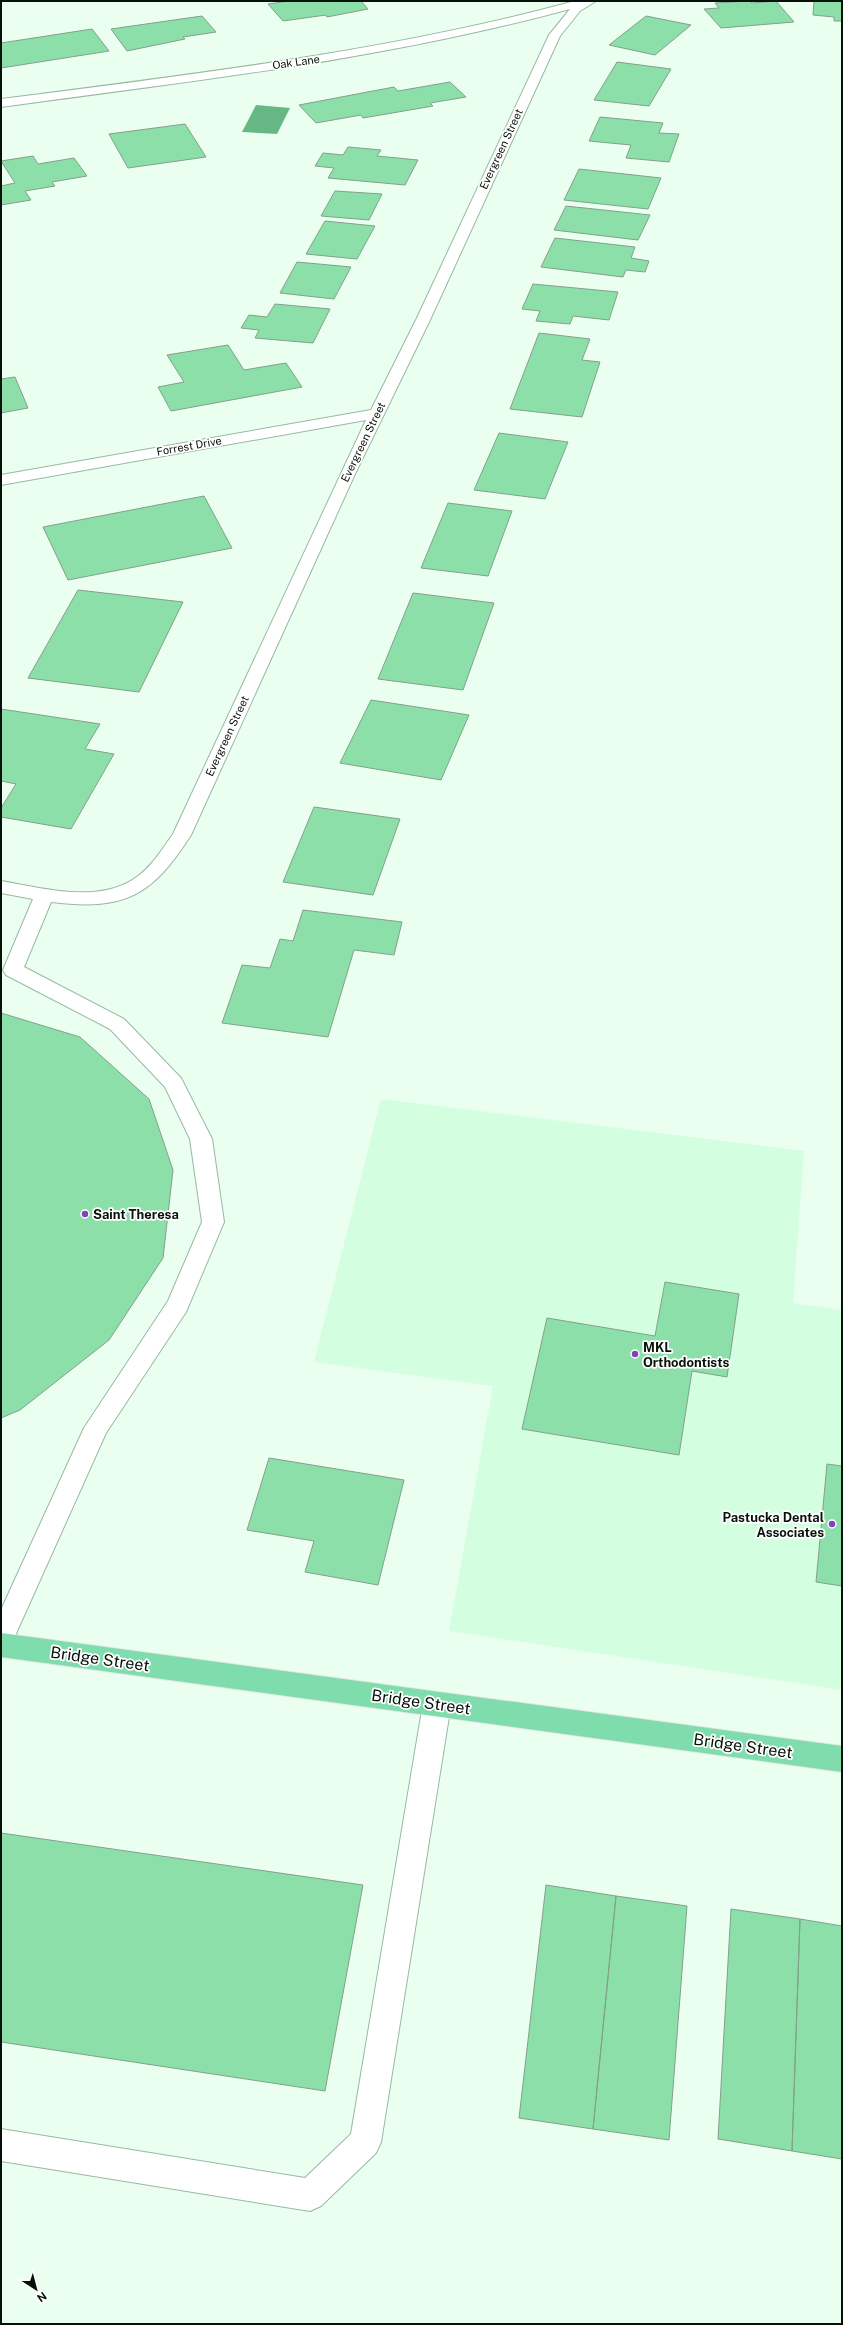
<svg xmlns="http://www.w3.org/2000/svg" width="843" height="2325" viewBox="0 0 843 2325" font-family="'Public Sans',sans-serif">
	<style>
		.built { fill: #d4fee0 }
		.water { fill: #66b783 }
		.building { fill: #8ddfa9; stroke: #81a18a }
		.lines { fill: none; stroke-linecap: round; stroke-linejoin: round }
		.minor-casing { stroke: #98b9a2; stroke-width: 2 }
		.major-casing { stroke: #e6e7e6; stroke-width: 2 }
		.minor { fill: #fff; fill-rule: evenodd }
		.major { fill: #7fdcac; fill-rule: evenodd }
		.poi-dot { fill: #8044ba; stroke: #fff; stroke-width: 1.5 }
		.labels { text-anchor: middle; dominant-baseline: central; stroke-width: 3.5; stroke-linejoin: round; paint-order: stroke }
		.far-street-label { font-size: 11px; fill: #061109; stroke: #fff }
		.poi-label { font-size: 13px; font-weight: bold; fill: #061109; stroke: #fff; text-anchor: start }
		.near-street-label { font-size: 16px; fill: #061109; stroke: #fff }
	</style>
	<rect width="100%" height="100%" fill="#eafff0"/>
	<path class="built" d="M 381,1099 L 804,1151 L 793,1303 L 842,1310 L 842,1690 L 449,1631 L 493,1386 L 314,1362 Z"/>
	<path class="water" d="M 256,105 L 290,108 L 277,134 L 242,132 Z"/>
	<path class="building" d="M 289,1 L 361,1 L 368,9 L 327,17 L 326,15 L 283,21 L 268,4 Z
		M 750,1 L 752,3 L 776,1 L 794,22 L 721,28 L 704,9 L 719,8 L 715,3 Z
		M 814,1 L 842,1 L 842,21 L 834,21 L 834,17 L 813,15 Z
		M 202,16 L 216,32 L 183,37 L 185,39 L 127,51 L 111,29 Z
		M 646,16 L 691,25 L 655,55 L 609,45 Z
		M 92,29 L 109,51 L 1,68 L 1,43 Z
		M 617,62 L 671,69 L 649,106 L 594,100 Z
		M 450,82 L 466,97 L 430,103 L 433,106 L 363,118 L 361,115 L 316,123 L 299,105 L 394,87 L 398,91 Z
		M 600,117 L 663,123 L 659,133 L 679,134 L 669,162 L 626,158 L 631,145 L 589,141 Z
		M 185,124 L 206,157 L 128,168 L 109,134 Z
		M 348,147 L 381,150 L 377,156 L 418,160 L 405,185 L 328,178 L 334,168 L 315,166 L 323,153 L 343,155 Z
		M 33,156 L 38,164 L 74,158 L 87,176 L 52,182 L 55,186 L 25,191 L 31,200 L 1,205 L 1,186 L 15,183 L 1,161 Z
		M 579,169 L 661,178 L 648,209 L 564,200 Z
		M 335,191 L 382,194 L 369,220 L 321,216 Z
		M 566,206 L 650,215 L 638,240 L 554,230 Z
		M 325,221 L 375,226 L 357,259 L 306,254 Z
		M 555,238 L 635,247 L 631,258 L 649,261 L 645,272 L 626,270 L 623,277 L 541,267 Z
		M 297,262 L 351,267 L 334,299 L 280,293 Z
		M 533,284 L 618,292 L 609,320 L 573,316 L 570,324 L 536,321 L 540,311 L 522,309 Z
		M 275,304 L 330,309 L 313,343 L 255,338 L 259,330 L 241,328 L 249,315 L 267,317 Z
		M 539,333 L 590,339 L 582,360 L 600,362 L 582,417 L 510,409 Z
		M 228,345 L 244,370 L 286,363 L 302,387 L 171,411 L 158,387 L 184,382 L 167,355 Z
		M 15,377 L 28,408 L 1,413 L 1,379 Z
		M 499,433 L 568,442 L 545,499 L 474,490 Z
		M 204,496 L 232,548 L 68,580 L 43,527 Z
		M 448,503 L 512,511 L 488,576 L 421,568 Z
		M 78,590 L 183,602 L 139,692 L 28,678 Z
		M 413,593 L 494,603 L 463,690 L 378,679 Z
		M 371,700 L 469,715 L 441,780 L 340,763 Z
		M 1,709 L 100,724 L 85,749 L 114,754 L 71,829 L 1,817 L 1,808 L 16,784 L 1,781 Z
		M 314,807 L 400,819 L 373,895 L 283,882 Z
		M 303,910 L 402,922 L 394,955 L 354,950 L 328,1037 L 222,1023 L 242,965 L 270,968 L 280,939 L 293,941 Z
		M 1,1013 L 80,1037 L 149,1099 L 173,1170 L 163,1258 L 109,1340 L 20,1410 L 1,1418 Z
		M 665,1282 L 739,1294 L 727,1377 L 692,1371 L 679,1455 L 522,1429 L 547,1318 L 655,1336 Z
		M 269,1458 L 404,1480 L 378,1585 L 305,1572 L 314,1541 L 247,1530 Z
		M 827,1464 L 842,1466 L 842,1586 L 816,1582 Z
		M 1,1833 L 363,1885 L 325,2091 L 1,2042 Z
		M 546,1885 L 616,1896 L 593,2129 L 519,2118 Z
		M 616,1896 L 687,1906 L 669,2140 L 593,2129 Z
		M 731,1909 L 800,1919 L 792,2151 L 718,2139 Z
		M 800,1919 L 842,1926 L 842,2159 L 792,2151 Z"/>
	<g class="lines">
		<g class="minor-casing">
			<path id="minor" d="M 575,1 L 596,1 L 580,11 L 560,36 L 430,320 L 355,474 L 191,835 C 152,896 125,911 51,902 L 24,967 L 124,1019 L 181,1078 L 212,1139 L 224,1222 L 186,1312 L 106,1433 L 10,1647 L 1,1651 L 1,1610 L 84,1428 L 168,1301 L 202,1222 L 190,1139 L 165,1087 L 110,1029 L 6,975 L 3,970 L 33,899 L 1,893 L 1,881 C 43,888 101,905 138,876 C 153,865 162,849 173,834 L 366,420 L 1,485 L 1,475 L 371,410 L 416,320 L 549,35 L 570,9 C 383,60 192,81 1,107 L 1,99 C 194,74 387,52 575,1 Z
				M 437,1692 L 447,1695 L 451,1704 L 381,2142 L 376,2153 L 321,2206 L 310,2211 L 1,2161 L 1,2129 L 305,2178 L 351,2134 L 423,1704 L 427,1695 Z"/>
		</g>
		<g class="major-casing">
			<path id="major" d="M 1,1633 L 842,1746 L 842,1772 L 1,1657 Z"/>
		</g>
		<use href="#minor" class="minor"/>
		<use href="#major" class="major"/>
	</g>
	<g class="poi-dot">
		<circle cx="85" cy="1214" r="4"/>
		<circle cx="635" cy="1354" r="4"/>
		<circle cx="832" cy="1524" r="4"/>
	</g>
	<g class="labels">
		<g class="far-street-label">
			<text transform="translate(296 62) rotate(-8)">Oak Lane</text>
			<text transform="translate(501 149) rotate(-65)">Evergreen Street</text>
			<text transform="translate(363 442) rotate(-64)">Evergreen Street</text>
			<text transform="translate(189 446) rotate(-10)">Forrest Drive</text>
			<text transform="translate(227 736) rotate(-65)">Evergreen Street</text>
		</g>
		<g class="poi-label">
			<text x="93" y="1214">Saint Theresa</text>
			<text x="643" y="1347">MKL<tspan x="643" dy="15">Orthodontists</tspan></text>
			<text x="824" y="1517" text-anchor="end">Pastucka Dental<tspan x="824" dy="15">Associates</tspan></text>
		</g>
		<g class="near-street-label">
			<text transform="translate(100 1659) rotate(8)">Bridge Street</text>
			<text transform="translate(421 1702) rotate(8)">Bridge Street</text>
			<text transform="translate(743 1746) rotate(8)">Bridge Street</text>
		</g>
	</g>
	<rect width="843" height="2325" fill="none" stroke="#061109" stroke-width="4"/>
	<g transform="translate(36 2289) rotate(144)" stroke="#ffffff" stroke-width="3" paint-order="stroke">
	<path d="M0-3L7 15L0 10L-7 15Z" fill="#061109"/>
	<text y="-6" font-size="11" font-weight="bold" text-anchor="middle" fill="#061109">N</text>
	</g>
</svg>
